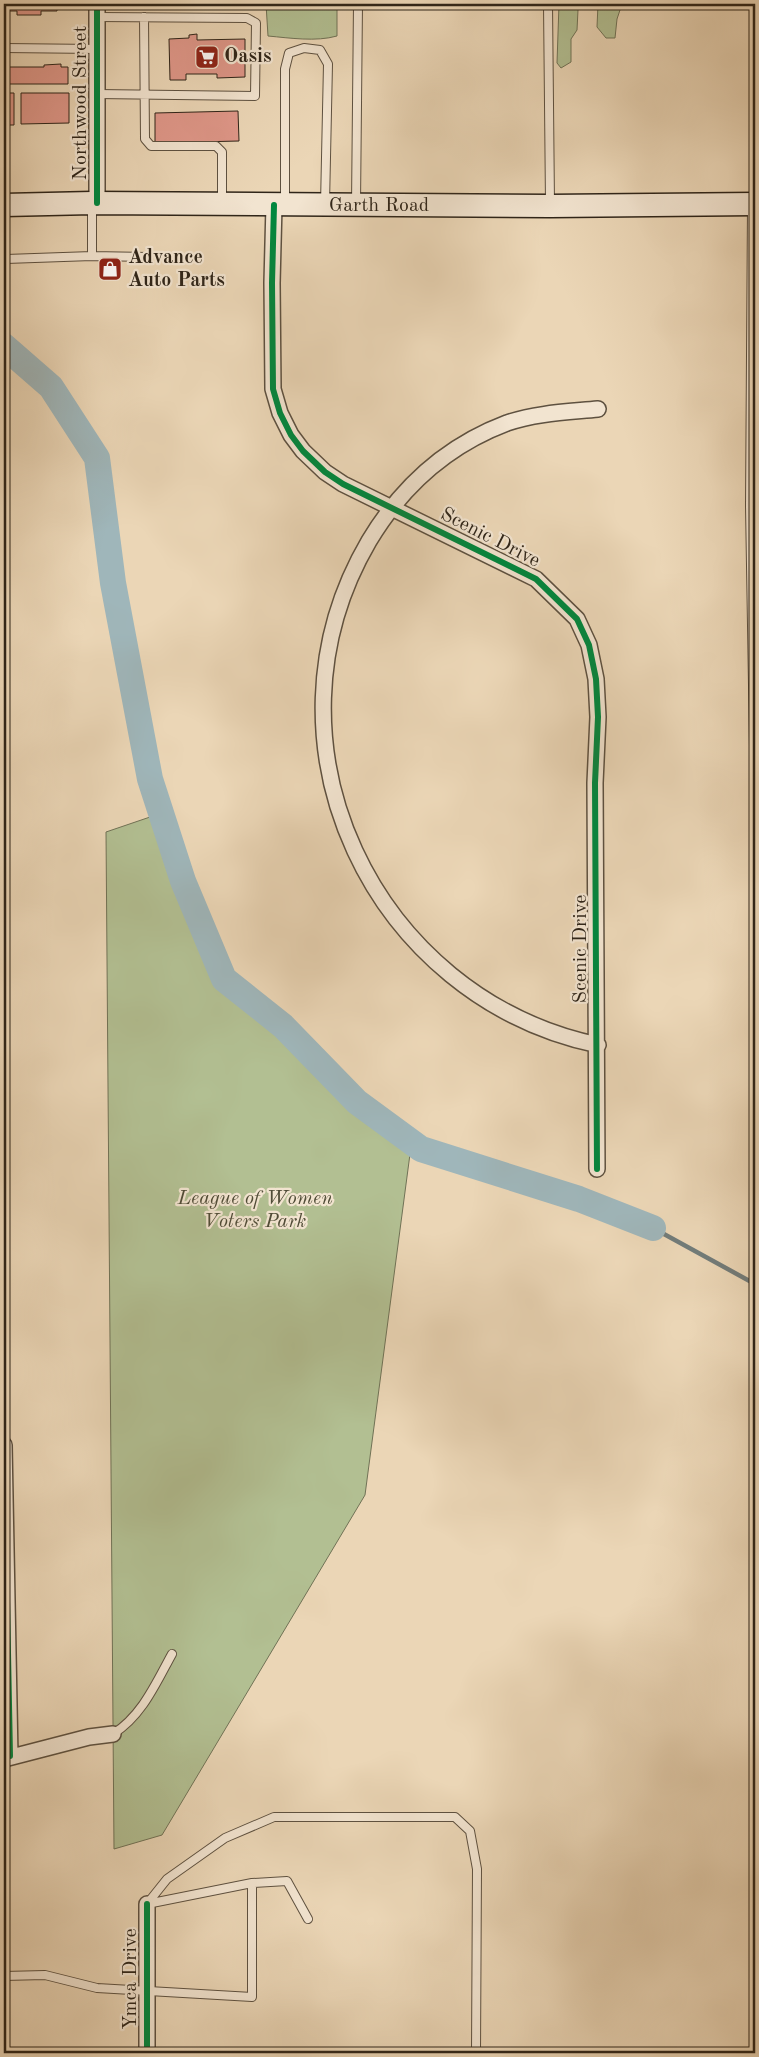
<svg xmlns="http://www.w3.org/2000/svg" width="759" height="2057" viewBox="0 0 759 2057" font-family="'Old Standard TT',serif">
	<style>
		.green { fill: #b2bf92; stroke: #707256 }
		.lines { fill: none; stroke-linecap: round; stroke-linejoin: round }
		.stream { stroke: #727c7a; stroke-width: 4.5 }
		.river { stroke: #9fb6ba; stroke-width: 26 }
		.building { fill: #df9789; stroke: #2f2519 }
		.service-casing { stroke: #5e5140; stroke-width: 10 }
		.minor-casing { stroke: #5e5140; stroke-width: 18 }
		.secondary-casing { stroke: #2f2519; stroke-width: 25 }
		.service { stroke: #f2e4d0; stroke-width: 8 }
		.minor { stroke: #f2e4d0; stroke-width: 15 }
		.secondary { stroke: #f2e4d0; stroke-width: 22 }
		.cycleway-casing { stroke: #f2e4d0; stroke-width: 9 }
		.cycleway { stroke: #00873e; stroke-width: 6 }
		.labels { text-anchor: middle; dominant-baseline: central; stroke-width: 4.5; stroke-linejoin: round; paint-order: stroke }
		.poi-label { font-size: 20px; font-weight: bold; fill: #2f2519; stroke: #f2e4d0; text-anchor: start }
		.street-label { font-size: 20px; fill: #2f2519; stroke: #f2e4d0 }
		.park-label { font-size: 20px; font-style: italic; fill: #504c37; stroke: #f2e4d0 }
	</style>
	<rect width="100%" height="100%" fill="#ebd6b6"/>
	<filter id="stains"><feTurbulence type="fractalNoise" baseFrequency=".004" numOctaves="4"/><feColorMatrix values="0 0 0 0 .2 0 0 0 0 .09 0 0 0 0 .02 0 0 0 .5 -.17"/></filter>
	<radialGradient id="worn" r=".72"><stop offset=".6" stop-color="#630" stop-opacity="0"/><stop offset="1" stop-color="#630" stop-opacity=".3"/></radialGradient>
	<path class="green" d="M 266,4 L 337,4 L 337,36 C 316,42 290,38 268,36 Z
		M 559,4 L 574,4 L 578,10 L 577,30 L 571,39 L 571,62 L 561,68 L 557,63 Z
		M 598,4 L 622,4 L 617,19 L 615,38 L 606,38 L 597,27 Z
		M 153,816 L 210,970 L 410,1154 L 365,1495 L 162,1835 L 114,1849 L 106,832 Z"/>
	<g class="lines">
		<path class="stream" d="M 653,1228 L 755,1284"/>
		<path class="river" d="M 4,346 L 51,387 L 97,458 L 113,583 L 150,779 L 183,881 L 224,979 L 283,1026 L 357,1102 L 421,1149 L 579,1199 L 653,1228"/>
	</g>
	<path class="building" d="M 4,4 L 57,4 L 57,11 L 41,11 L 41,15 L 17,15 L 17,11 L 4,11 Z
		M 197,34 L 197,40 L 245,39 L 245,77 L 217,78 L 217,74 L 186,74 L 186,80 L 170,80 L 169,39 L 189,38 L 189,35 Z
		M 61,64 L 61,67 L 68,67 L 68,84 L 4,84 L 4,67 L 44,67 L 44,65 Z
		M 4,93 L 14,93 L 14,125 L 4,125 Z
		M 21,93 L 69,93 L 69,123 L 21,124 Z
		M 238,111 L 239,141 L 155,143 L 155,113 Z"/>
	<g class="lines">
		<g class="service-casing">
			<path id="service" d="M 548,4 L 550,204
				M 144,17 L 145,139 L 151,146 L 216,146 L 222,152 L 222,203
				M 4,48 L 97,49
				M 97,94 L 255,96 L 256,23 L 247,18 L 97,17
				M 285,203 L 285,69 L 289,53 L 304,48 L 320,50 L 328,64 L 325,204
				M 356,204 L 358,4
				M 92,256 L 148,257
				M 6,259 L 92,256 L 92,205
				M 750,506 L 752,206
				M 753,506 L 750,506 L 754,745 L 755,745
				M 113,1734 C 142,1716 156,1683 172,1654
				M 147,1904 L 167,1879 L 225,1838 L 274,1817 L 455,1817 L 470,1831 L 477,1869 L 476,2053
				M 147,1904 L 252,1883 L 287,1881 L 308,1919
				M 4,1976 L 45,1975 L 97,1988 L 252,1997 L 252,1883"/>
		</g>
		<g class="minor-casing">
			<path id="minor" d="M 97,4 L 97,203
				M 274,205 L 272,283 L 273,389 L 280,413 L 291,435 L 303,451 L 325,472 L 343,484 L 536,579 L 577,619 L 589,645 L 596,679 L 598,717 L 595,783 L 597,1169
				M 598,1045 C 373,998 251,742 369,541 C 402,486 446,446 507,423 C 536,413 568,412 598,409
				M 4,1445 L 10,1756
				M 4,1759 L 89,1737 L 113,1734
				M 147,2053 L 147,1904"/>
		</g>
		<g class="secondary-casing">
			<path id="secondary" d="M 4,205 L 92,203 L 550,206 L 755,204"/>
		</g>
		<use href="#service" class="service"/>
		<use href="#minor" class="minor"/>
		<use href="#secondary" class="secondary"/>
		<g class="cycleway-casing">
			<path id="cycleway" d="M 97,4 L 97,203
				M 274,205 L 272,283 L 273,389 L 280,413 L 291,435 L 303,451 L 325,472 L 343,484 L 536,579 L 577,619 L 589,645 L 596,679 L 598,717 L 595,783 L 597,1169
				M 4,1445 L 10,1756
				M 147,2053 L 147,1904"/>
		</g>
		<use href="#cycleway" class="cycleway"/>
	</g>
	<defs>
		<g id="supermarket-square" transform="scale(1.25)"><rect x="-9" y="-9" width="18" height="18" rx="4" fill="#8f2418" stroke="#f2e4d0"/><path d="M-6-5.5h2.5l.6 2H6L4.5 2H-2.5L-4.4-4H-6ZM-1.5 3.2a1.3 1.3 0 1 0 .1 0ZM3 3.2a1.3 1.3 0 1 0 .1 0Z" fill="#fff"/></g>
		<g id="shop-square" transform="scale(1.25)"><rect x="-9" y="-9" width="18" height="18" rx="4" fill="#8f2418" stroke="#f2e4d0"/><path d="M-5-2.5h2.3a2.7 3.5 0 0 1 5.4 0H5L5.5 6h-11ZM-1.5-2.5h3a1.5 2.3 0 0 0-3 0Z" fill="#fff"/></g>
	</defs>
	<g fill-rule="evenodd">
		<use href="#supermarket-square" x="207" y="57"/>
		<use href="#shop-square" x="110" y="269"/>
	</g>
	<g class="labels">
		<g class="poi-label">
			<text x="224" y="57">Oasis</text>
			<text x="128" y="258">Advance<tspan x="128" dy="23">Auto Parts</tspan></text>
		</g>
		<g class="street-label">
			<text transform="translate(81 103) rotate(-90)">Northwood Street</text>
			<text x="379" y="206">Garth Road</text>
			<text transform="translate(490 538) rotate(27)">Scenic Drive</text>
			<text transform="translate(581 949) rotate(-90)">Scenic Drive</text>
			<text transform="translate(131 1979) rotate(-90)">Ymca Drive</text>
		</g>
		<g class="park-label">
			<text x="255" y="1199">League of Women<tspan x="255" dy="23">Voters Park</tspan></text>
		</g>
	</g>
	<rect width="759" height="2057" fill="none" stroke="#ebd6b6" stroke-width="20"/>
	<rect x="5" y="5" width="749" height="2047" fill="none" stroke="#2f2519" stroke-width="2.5"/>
	<rect x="10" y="10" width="739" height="2037" fill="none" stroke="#2f2519"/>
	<rect width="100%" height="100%" filter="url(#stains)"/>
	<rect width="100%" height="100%" fill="url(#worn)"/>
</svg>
